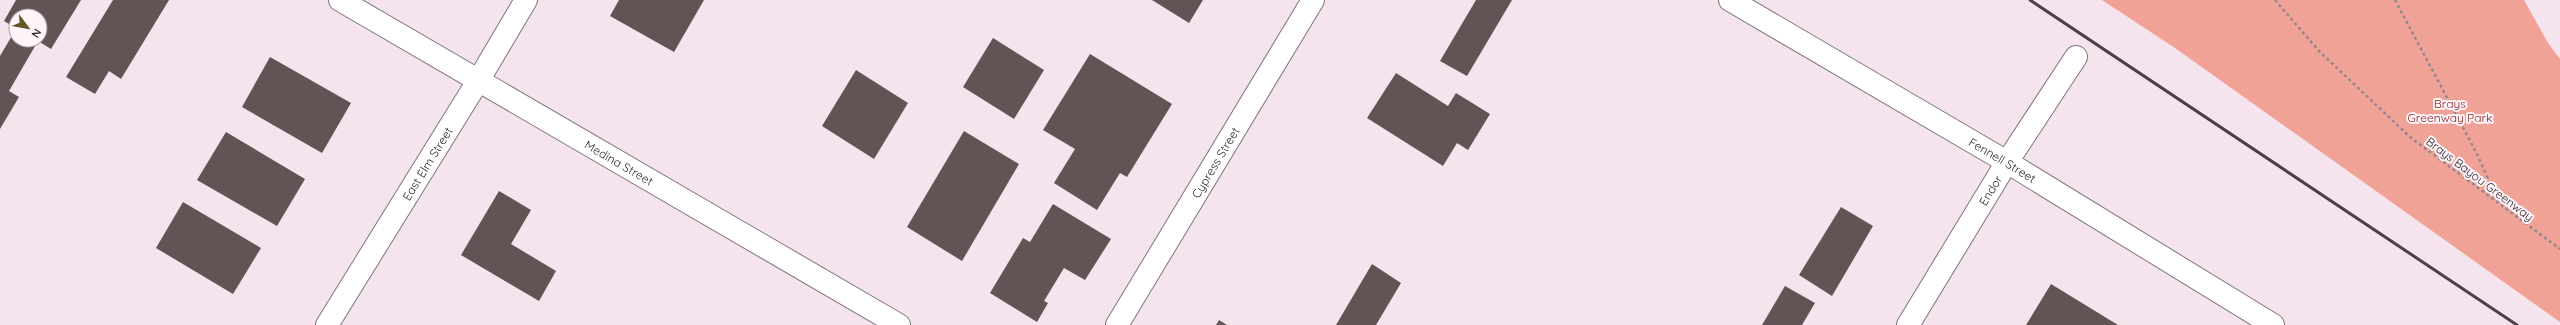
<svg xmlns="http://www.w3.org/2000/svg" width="2560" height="325" viewBox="0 0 2560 325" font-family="Quicksand,sans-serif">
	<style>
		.green { fill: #f1a297 }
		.building { fill: #625355 }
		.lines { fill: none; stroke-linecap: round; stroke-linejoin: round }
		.street-casing { stroke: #82747c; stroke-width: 24 }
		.path { stroke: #93878d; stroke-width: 2.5; stroke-dasharray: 3 3; stroke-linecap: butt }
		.street { stroke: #fff; stroke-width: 22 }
		.rail { stroke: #4a4246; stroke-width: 3 }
		.labels { text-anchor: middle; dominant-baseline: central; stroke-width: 4; stroke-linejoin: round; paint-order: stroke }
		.park-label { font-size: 12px; fill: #8c211d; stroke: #fef4f9 }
		.street-label { font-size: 12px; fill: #2e282b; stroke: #fef4f9 }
	</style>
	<rect width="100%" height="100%" fill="#f5e4ed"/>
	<path class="green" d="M 2102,0 L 2524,0 L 2548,43 L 2560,59 L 2560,322 L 2175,48 Z"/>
	<path class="building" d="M 16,0 L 81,0 L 51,49 L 38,41 L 9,91 L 19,97 L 0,129 L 0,56 L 16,29 L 16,40 L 40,40 L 40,16 L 16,16 L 16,28 L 4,21 Z
		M 113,0 L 169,0 L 121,79 L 109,71 L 95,94 L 66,77 Z
		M 619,0 L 704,0 L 674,52 L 610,16 Z
		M 1152,0 L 1203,0 L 1189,23 Z
		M 1476,0 L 1512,0 L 1467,76 L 1440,61 Z
		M 993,38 L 1044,70 L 1014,119 L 963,87 Z
		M 1090,54 L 1172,104 L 1127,177 L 1120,173 L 1097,210 L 1054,183 L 1075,149 L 1043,130 Z
		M 270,57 L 351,103 L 322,153 L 242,107 Z
		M 856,70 L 908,103 L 874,159 L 822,126 Z
		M 1396,73 L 1448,106 L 1456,93 L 1490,114 L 1468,150 L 1457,143 L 1443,166 L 1367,118 Z
		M 964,131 L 1019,164 L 962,261 L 907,227 Z
		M 226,132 L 305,179 L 277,226 L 197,180 Z
		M 499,191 L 531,210 L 511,244 L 556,271 L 539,301 L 461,255 Z
		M 183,202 L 261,248 L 233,294 L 156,248 Z
		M 1053,204 L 1111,239 L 1085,280 L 1064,268 L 1044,301 L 1048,303 L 1037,322 L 990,293 L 1023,238 L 1030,242 Z
		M 1841,207 L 1873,226 L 1832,296 L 1799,275 Z
		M 1372,264 L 1401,283 L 1376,325 L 1336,325 Z
		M 2051,284 L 2118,325 L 2026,325 Z
		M 1785,286 L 1815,303 L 1802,325 L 1762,325 Z
		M 1219,320 L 1227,325 L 1216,325 Z"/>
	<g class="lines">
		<g class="street-casing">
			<g id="street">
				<path id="s1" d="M 340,0 L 899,325"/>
				<path id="s2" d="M 1730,0 L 2007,162 L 2273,325"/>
				<path id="s3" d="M 327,325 L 478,81 L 526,0"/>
				<path id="s4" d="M 1117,325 L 1313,0"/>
				<path id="s5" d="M 1908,325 L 2007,162 L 2076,57"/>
			</g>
		</g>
		<path class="path" d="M 2275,0 L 2319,51 L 2410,137 L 2560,249
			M 2395,0 L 2476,152 L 2498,201"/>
		<use href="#street" class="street"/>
		<path class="rail" d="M 2030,0 L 2517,325"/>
	</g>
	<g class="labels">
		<g class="park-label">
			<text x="2450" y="103">Brays<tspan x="2450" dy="14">Greenway Park</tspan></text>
		</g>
		<g class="street-label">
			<text stroke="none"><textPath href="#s2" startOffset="316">Fennell Street</textPath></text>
			<text stroke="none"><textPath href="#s4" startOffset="190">Cypress Street</textPath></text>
			<text stroke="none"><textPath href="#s3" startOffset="190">East Elm Street</textPath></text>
			<text stroke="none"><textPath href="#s1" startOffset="323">Medina Street</textPath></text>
			<text transform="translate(2480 179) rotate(37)">Brays Bayou Greenway</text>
			<text stroke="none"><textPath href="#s5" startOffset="158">Endor</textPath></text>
		</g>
	</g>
	<g transform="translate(28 28) rotate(122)"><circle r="19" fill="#fef4f9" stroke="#aba2a7"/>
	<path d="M0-3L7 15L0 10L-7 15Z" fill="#665624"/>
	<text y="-6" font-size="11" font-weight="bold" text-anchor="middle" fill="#2e282b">N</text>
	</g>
</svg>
